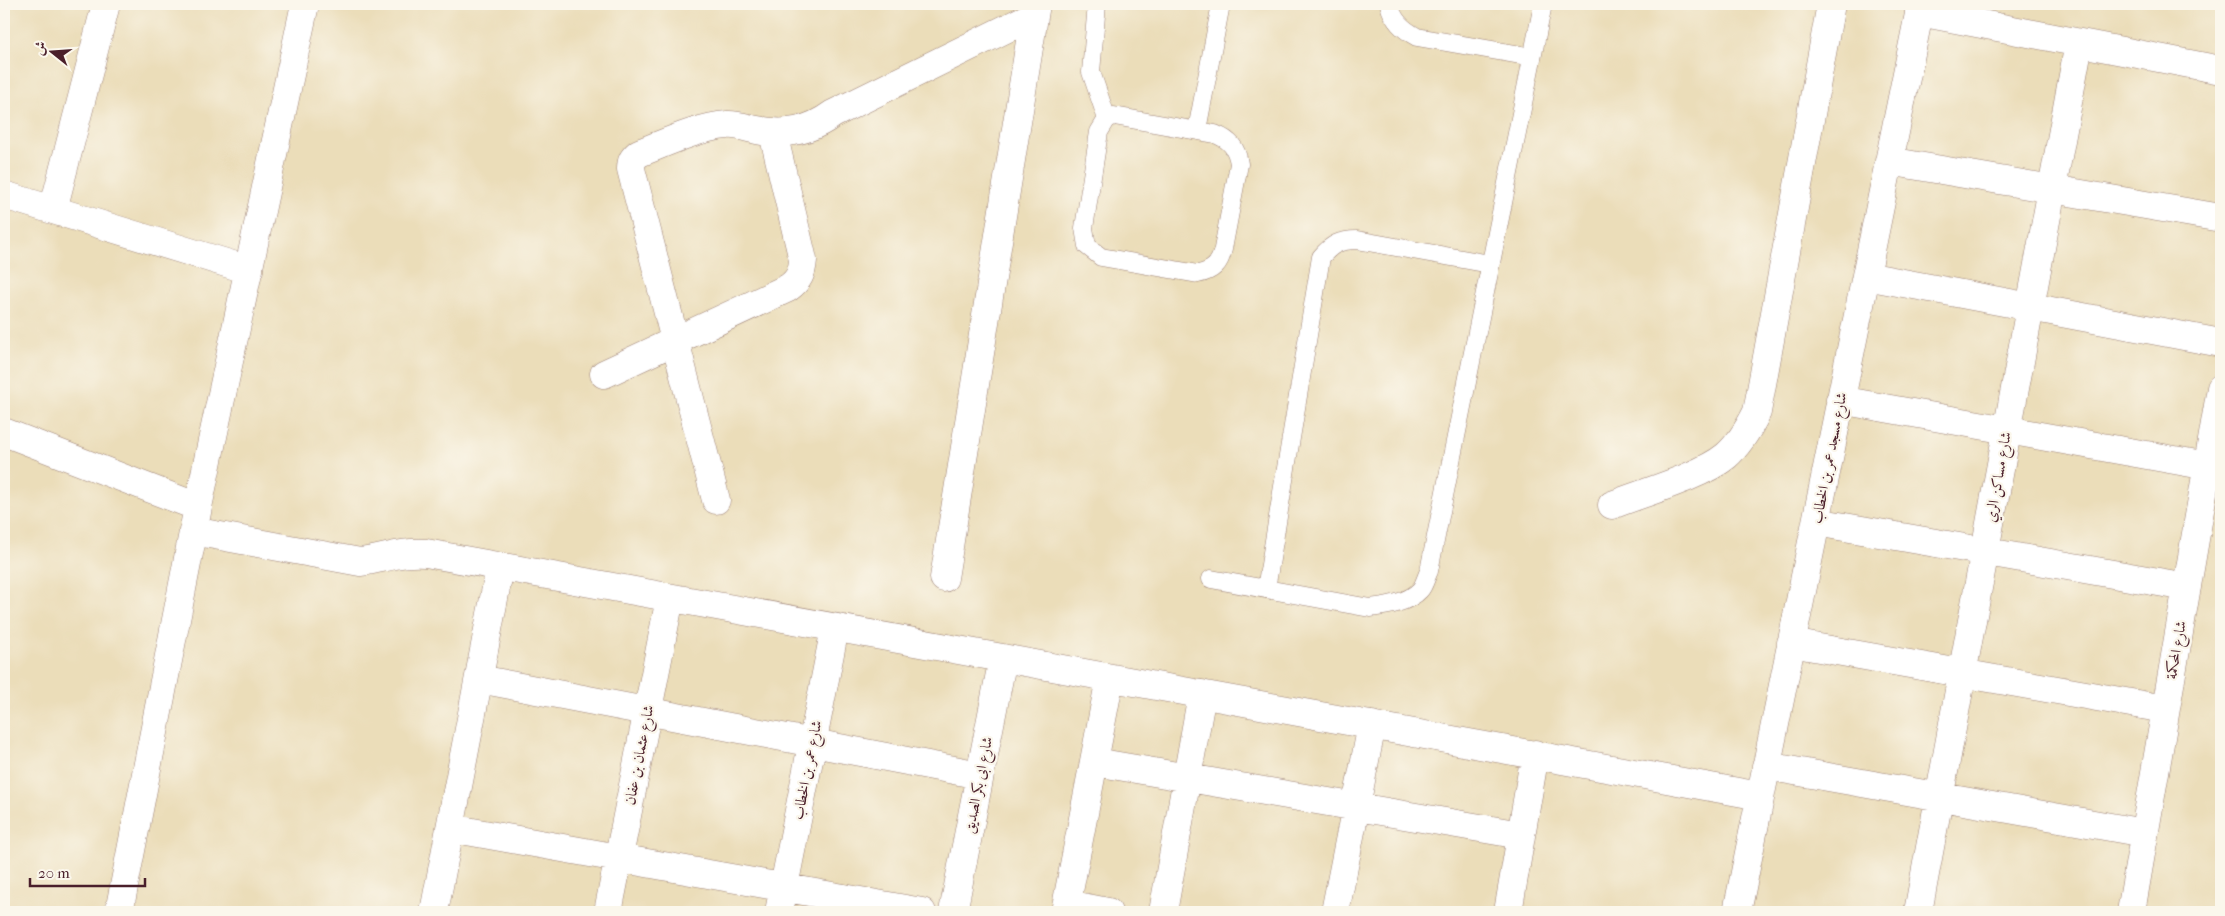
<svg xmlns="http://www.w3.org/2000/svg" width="2225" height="916" viewBox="0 0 2225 916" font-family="'IM FELL French Canon',Amiri,serif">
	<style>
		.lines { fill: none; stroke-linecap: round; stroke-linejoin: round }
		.service-casing { stroke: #9a7e72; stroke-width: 19 }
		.minor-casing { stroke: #9a7e72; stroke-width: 29 }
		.service { stroke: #fff; stroke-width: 18 }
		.minor { stroke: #fff; stroke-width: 28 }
		.labels { text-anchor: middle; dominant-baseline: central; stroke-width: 4.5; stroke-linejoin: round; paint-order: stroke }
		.street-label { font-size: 15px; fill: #4a1f2b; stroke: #fbf7ec }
	</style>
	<rect width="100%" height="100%" fill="#fbf7ec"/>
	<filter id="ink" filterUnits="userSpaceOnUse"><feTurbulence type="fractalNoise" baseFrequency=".02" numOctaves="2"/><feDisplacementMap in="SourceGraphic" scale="10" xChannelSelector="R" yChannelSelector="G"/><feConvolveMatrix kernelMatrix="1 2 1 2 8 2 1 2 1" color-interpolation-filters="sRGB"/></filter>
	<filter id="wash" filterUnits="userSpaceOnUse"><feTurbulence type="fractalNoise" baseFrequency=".0096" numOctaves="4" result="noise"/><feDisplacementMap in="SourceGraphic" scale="20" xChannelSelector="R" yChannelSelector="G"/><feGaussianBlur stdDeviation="1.12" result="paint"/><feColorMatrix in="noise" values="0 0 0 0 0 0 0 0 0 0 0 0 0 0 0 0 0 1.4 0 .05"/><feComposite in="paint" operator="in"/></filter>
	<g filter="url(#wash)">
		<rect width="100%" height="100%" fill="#ebddb9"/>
	</g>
	<g filter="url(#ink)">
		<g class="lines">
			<g class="service-casing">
				<path id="service" d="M 1097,4 L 1091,72 L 1107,119
					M 1389,4 C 1393,20 1402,29 1417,37 L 1532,57
					M 1114,116 L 1215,134 C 1230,140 1237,148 1239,164 L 1223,249 C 1220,264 1213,271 1198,274 L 1101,257 L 1087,246 L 1084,228 L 1099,132 L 1107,119 Z
					M 1197,130 L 1221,4
					M 1211,579 L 1370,608 C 1386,606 1408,603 1420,590 C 1424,586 1426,577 1429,571 L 1543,4
					M 1266,589 L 1321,257 C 1332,244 1340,240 1357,240 L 1490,264"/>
			</g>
			<g class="minor-casing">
				<path id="minor" d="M 1919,12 L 2221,70
					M 1889,161 L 2221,218
					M 4,195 L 249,270
					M 53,210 L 106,4
					M 1866,276 L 2221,343
					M 604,374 L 788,288 C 799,280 802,273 803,260 L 773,133
					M 1840,400 L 2208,466
					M 4,432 L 198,507
					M 716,500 L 631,169 C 631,161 633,158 639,153 C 665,143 699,127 727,125 C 737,124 747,128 757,130 C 786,136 810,131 833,114 L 1034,15
					M 1612,505 C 1642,493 1702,476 1726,456 C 1740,444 1749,428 1757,412 L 1831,4
					M 1816,522 L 2187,587
					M 193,531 L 360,562 C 384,559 401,551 426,553 L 1760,796
					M 944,578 L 1036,4
					M 1791,643 L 2165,709
					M 479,679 L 980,775
					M 1095,762 L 1521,835
					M 1766,766 L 2144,833
					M 450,828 L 922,912
					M 1067,904 L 1108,912
					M 119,912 L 198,507 L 305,4
					M 434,912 L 500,567
					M 608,912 L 670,598
					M 779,912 L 835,628
					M 953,912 L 1003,658
					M 1065,912 L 1110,678
					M 1163,912 L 1202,694
					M 1335,912 L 1372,725
					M 1508,912 L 1535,754
					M 1737,912 L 1921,4
					M 1918,912 L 2079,43
					M 2131,912 L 2221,388"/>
			</g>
			<use href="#service" class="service"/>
			<use href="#minor" class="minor"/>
		</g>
	</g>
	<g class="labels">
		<g class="street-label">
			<text transform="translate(1829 458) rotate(-79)">شارع مسجد عمر بن الخطاب</text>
			<text transform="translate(1998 477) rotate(-80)">شارع مساكن الري</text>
			<text transform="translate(2176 650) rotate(-80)">شارع المحكمة</text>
			<text transform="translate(639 755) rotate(-79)">شارع عثمان بن عفان</text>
			<text transform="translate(807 770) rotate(-79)">شارع عمر بن الخطاب</text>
			<text transform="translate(978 785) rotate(-79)">شارع ابى بكر الصديق</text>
		</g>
	</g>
	<rect width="2225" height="916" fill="none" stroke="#fbf7ec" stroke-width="20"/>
	<g transform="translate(52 52) rotate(287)" stroke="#fbf7ec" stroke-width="4" paint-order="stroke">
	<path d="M0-4L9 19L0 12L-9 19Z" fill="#4a1f2b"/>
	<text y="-8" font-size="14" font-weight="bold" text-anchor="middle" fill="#4a1f2b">ش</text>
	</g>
	<path d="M30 878v8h115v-8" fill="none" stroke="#4a1f2b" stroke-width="2.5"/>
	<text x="38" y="878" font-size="15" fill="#4a1f2b" stroke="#fbf7ec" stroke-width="4" paint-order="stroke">20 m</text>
</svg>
